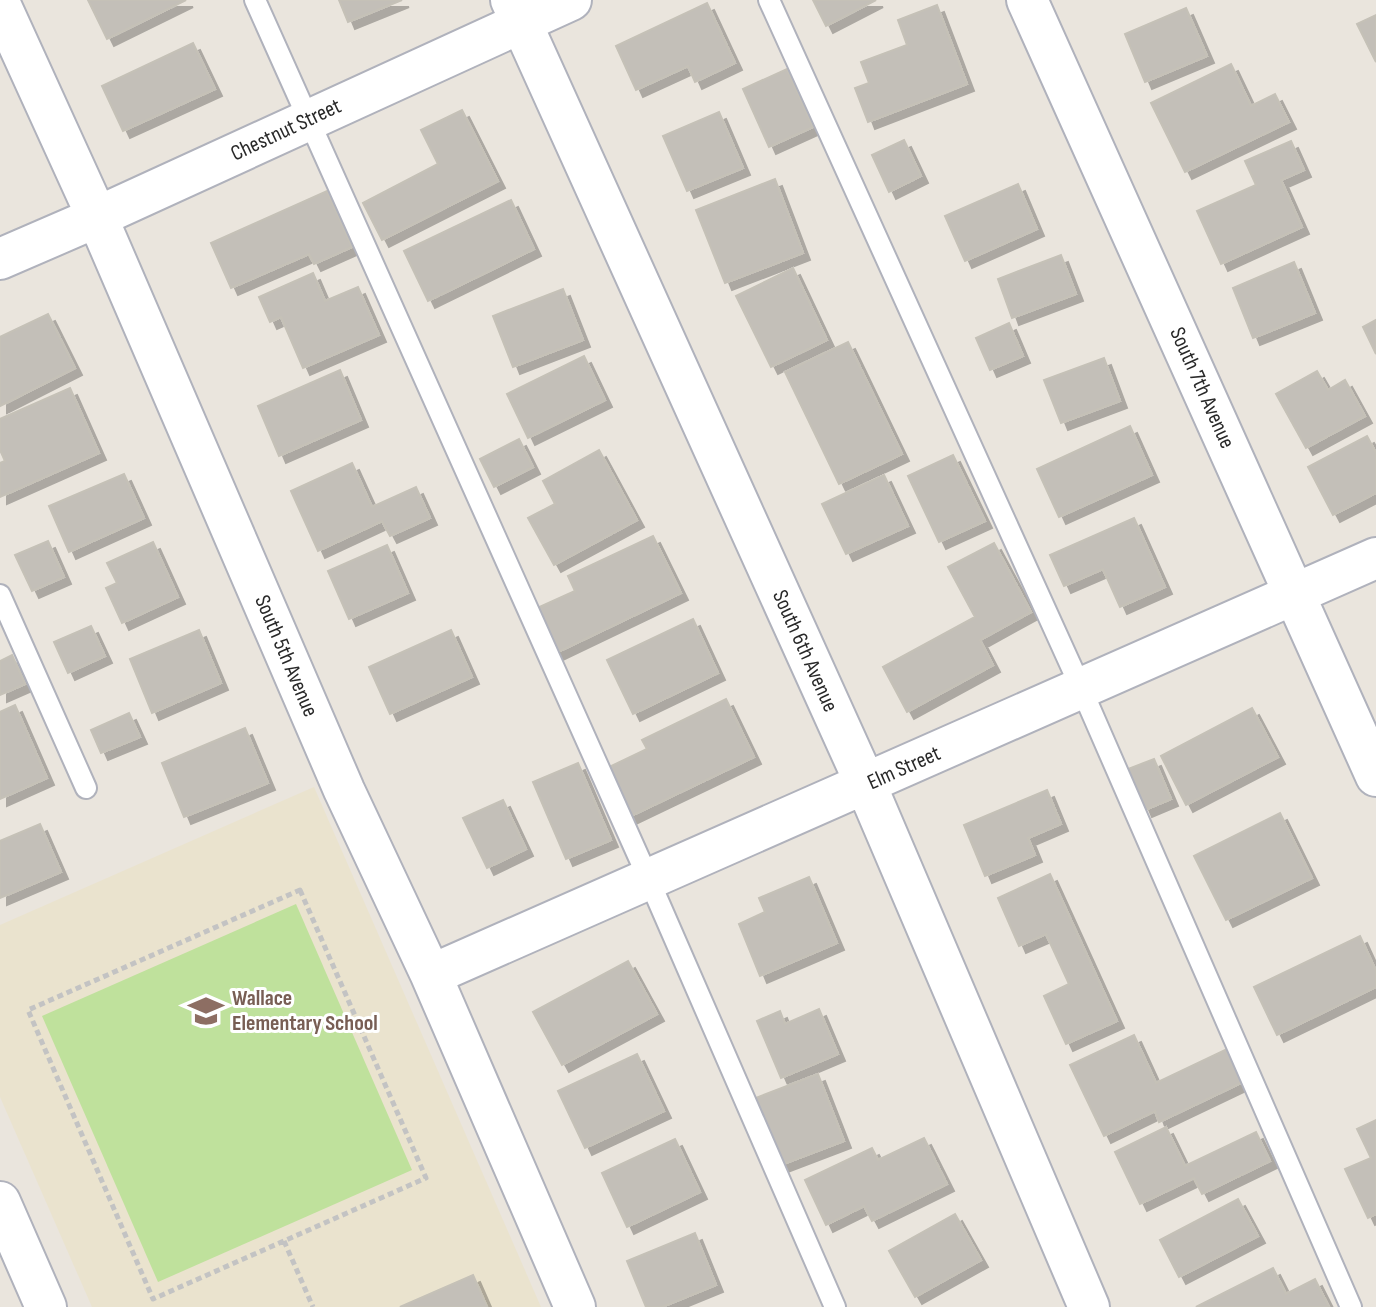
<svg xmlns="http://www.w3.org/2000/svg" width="1376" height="1307" viewBox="0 0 1376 1307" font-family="'Sofia Sans Condensed',sans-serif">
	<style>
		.education { fill: #eae3ce }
		.pitch { fill: #bfe19c }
		.building { fill: #c3bfb8; stroke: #c5c1b7; stroke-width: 2; filter: url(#shadow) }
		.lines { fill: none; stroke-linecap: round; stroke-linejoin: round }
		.service-casing { stroke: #b0b2bc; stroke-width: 24 }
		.minor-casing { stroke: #b0b2bc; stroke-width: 44 }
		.path { stroke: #c3c3c3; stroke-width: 5; stroke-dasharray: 6 4; stroke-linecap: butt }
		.service { stroke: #fff; stroke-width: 20 }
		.minor { stroke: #fff; stroke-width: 40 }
		.labels { text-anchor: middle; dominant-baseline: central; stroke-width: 6; stroke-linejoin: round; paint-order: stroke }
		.street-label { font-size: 22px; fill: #292929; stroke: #fff }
		.education-label { font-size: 22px; font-weight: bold; fill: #785e54; stroke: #fff; text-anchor: start }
	</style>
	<defs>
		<filter id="shadow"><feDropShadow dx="7" dy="7" stdDeviation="0" flood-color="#0004"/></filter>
	</defs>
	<rect width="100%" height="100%" fill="#eae5dd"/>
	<path class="education" d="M 314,787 L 541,1307 L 92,1307 L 0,1097 L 0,925 Z"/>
	<path class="pitch" d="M 296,904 L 412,1170 L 158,1282 L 42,1016 Z"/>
	<path class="building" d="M 88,0 L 186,0 L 107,39 Z
		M 339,0 L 402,0 L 348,22 Z
		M 813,0 L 876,0 L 826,26 Z
		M 707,3 L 735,63 L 695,82 L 688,66 L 636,90 L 616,46 Z
		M 937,5 L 967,84 L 868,122 L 855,88 L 869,83 L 861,62 L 907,45 L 898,20 Z
		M 1186,8 L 1207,56 L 1145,82 L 1125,34 Z
		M 1376,15 L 1376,62 L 1357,24 Z
		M 193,43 L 215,89 L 123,131 L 102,86 Z
		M 1231,64 L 1251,106 L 1275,94 L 1289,122 L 1185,172 L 1151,103 Z
		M 787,69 L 813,127 L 769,147 L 743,89 Z
		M 462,110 L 498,181 L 382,240 L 363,203 L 438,164 L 421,130 Z
		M 719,112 L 743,168 L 687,191 L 663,136 Z
		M 904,140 L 921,176 L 889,192 L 872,155 Z
		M 1291,141 L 1304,170 L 1281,180 L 1302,227 L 1221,264 L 1197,211 L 1256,185 L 1245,161 Z
		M 775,179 L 803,253 L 725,283 L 696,210 Z
		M 1018,184 L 1037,229 L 965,261 L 945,216 Z
		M 327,191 L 352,247 L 314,264 L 309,254 L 231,288 L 211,243 Z
		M 511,200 L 534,249 L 428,301 L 404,251 Z
		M 1061,255 L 1076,294 L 1012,318 L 998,279 Z
		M 1294,262 L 1315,313 L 1253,338 L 1233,288 Z
		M 793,268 L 827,340 L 771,367 L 736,296 Z
		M 313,273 L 325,301 L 358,287 L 379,335 L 303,368 L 281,317 L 270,322 L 259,297 Z
		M 563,289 L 583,340 L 513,367 L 493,316 Z
		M 48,314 L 75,368 L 0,406 L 0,337 Z
		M 1376,320 L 1376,354 L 1363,327 Z
		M 1009,323 L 1023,356 L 990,370 L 976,338 Z
		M 848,342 L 902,454 L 839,484 L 785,372 Z
		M 584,356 L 605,400 L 528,438 L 507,394 Z
		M 1104,358 L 1120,401 L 1061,423 L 1044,380 Z
		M 340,370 L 361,420 L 279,456 L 258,406 Z
		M 1317,371 L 1328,390 L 1345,380 L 1365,416 L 1306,448 L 1276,394 Z
		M 70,388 L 99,453 L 0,497 L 0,463 L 5,461 L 0,450 L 0,419 Z
		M 1130,426 L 1152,475 L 1059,517 L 1037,469 Z
		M 1367,436 L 1376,453 L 1376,493 L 1333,515 L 1308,467 Z
		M 519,439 L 533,467 L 494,487 L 480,459 Z
		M 599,450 L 637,520 L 554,565 L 528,518 L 555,504 L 543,481 Z
		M 953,455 L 985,521 L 939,542 L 908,476 Z
		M 352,463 L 372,507 L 416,487 L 430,518 L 390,536 L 382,521 L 318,551 L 291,491 Z
		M 124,474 L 144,518 L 69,552 L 49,506 Z
		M 884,475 L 908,526 L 846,554 L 822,504 Z
		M 1134,518 L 1165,587 L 1120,607 L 1103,569 L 1064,586 L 1050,555 Z
		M 653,536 L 681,593 L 556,653 L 535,609 L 575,591 L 568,576 Z
		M 48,541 L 64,577 L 32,591 L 15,555 Z
		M 153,542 L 178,597 L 122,623 L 106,588 L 117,583 L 107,563 Z
		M 994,543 L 1031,612 L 980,640 L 993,665 L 907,712 L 883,667 L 975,617 L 948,567 Z
		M 387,545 L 408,593 L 349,619 L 328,571 Z
		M 693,619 L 718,673 L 633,714 L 607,660 Z
		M 91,626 L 105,656 L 68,673 L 54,642 Z
		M 199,630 L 221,683 L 152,713 L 130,659 Z
		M 451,630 L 472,677 L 390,714 L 369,667 Z
		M 12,655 L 25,684 L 0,695 L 0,661 Z
		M 726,699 L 754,757 L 629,817 L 605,769 L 647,749 L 642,740 Z
		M 15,705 L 47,778 L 0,799 L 0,712 Z
		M 1252,708 L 1278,757 L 1186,805 L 1161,756 Z
		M 129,713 L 140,737 L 101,753 L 91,730 Z
		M 245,728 L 268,783 L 184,817 L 162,763 Z
		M 1154,759 L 1171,799 L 1145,810 L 1128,769 Z
		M 578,763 L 611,840 L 566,859 L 533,782 Z
		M 1047,790 L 1061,824 L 1028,838 L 1035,855 L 985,876 L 964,825 Z
		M 503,800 L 526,849 L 487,868 L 463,818 Z
		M 1280,813 L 1312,878 L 1226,920 L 1194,856 Z
		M 40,824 L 61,872 L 0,898 L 0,841 Z
		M 1050,874 L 1117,1021 L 1066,1044 L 1044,996 L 1069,984 L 1046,934 L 1019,946 L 998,898 Z
		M 809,877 L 837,943 L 760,976 L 739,924 L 765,912 L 759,898 Z
		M 1360,936 L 1376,971 L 1376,987 L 1277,1035 L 1254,987 Z
		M 628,961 L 657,1014 L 562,1065 L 533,1012 Z
		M 819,1009 L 838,1054 L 781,1078 L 757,1021 L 780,1011 L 785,1024 Z
		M 1134,1035 L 1156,1083 L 1227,1049 L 1243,1082 L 1159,1122 L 1155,1111 L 1104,1136 L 1070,1065 Z
		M 637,1054 L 664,1111 L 585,1148 L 558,1091 Z
		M 818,1074 L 844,1141 L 773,1168 L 748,1101 Z
		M 1376,1120 L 1376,1214 L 1368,1218 L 1345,1169 L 1371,1158 L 1357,1129 Z
		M 1166,1127 L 1185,1166 L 1256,1132 L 1270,1161 L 1202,1194 L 1194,1178 L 1140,1204 L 1115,1152 Z
		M 924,1138 L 947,1184 L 872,1221 L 864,1206 L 826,1225 L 805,1180 L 872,1148 L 878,1160 Z
		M 675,1139 L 700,1192 L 627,1227 L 602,1173 Z
		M 1238,1199 L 1258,1236 L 1179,1277 L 1160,1240 Z
		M 955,1214 L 981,1260 L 915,1297 L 889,1251 Z
		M 695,1233 L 716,1285 L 662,1307 L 646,1307 L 627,1261 Z
		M 1273,1268 L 1286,1294 L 1315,1279 L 1329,1307 L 1196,1307 Z
		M 473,1275 L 487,1307 L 400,1307 Z"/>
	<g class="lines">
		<g class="service-casing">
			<path id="service" d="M 255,0 L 649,880 L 835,1307
				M 769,0 L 1081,688 L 1351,1307
				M 0,595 L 86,788"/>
		</g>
		<g class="minor-casing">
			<path id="minor" d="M 511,0 L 866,785 L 1089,1307
				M 1027,0 L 1376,776
				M 0,4 L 97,217 L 344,790 L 431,975 L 575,1307
				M 0,259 L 97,217 L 571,0
				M 431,975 L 1376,558
				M 0,1202 L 46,1307"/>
		</g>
		<path class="path" d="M 300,890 L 426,1178 L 153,1299 L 28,1010 Z
			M 284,1241 L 313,1307"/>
		<use href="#service" class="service"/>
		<use href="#minor" class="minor"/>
	</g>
	<defs>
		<g id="school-bare" transform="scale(2.76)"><path d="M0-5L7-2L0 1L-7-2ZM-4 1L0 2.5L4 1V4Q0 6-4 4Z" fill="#8d6e63" stroke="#fff" stroke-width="2.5" paint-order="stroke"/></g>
	</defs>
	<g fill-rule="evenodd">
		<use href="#school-bare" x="206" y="1011"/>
	</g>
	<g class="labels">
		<g class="street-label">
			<text transform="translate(286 130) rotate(-25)">Chestnut Street</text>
			<text transform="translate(1202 388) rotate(66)">South 7th Avenue</text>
			<text transform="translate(805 651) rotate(66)">South 6th Avenue</text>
			<text transform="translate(286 656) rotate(67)">South 5th Avenue</text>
			<text transform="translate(904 768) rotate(-24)">Elm Street</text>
		</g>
		<g class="education-label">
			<text x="232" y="998">Wallace<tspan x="232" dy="25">Elementary School</tspan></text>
		</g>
	</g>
</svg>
